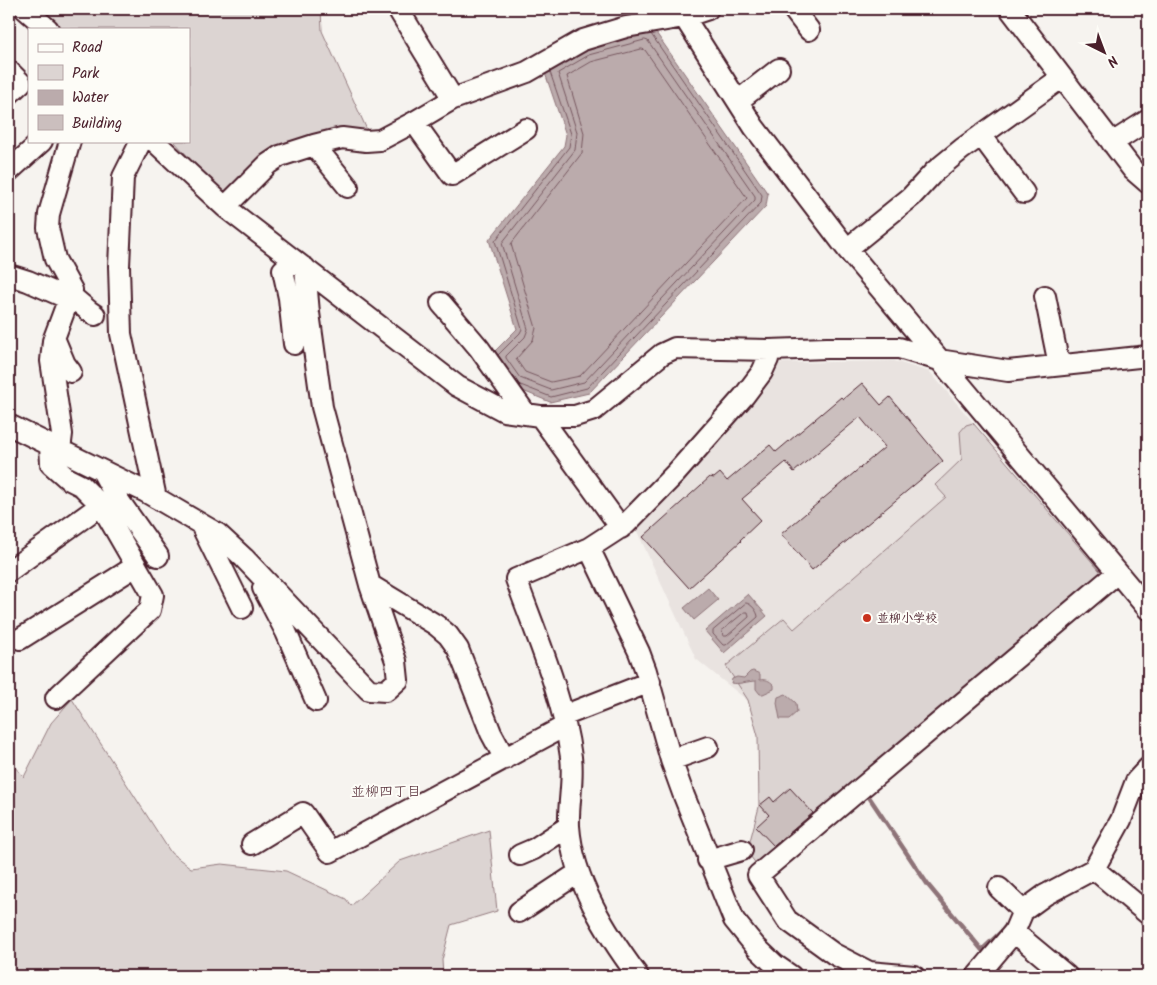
<svg xmlns="http://www.w3.org/2000/svg" width="1157" height="985" viewBox="0 0 1157 985" font-family="Kalam,'Klee One',sans-serif">
	<style>
		.built { fill: #e9e3e0 }
		.green { fill: #dcd4d2; stroke: #937a7e }
		.water { fill: #bbabac; stroke: #8e7378 }
		.lines { fill: none; stroke-linecap: round; stroke-linejoin: round }
		.shore { stroke: #77575f; stroke-width: 1 }
		.stream { stroke: #8e7378; stroke-width: 4.5 }
		.building { fill: #cbbfbe; stroke: #4a1f2b }
		.minor-casing { stroke: #4a1f2b; stroke-width: 24 }
		.minor { stroke: #fdfcf7; stroke-width: 20 }
		.poi-dot { fill: #c8321e; stroke: #fdfcf7; stroke-width: 2 }
		.labels { text-anchor: middle; dominant-baseline: central; stroke-width: 4; stroke-linejoin: round; paint-order: stroke }
		.poi-label { font-size: 12px; font-weight: bold; fill: #4a1f2b; stroke: #fdfcf7; text-anchor: start }
		.neighbourhood-label { font-size: 14px; fill: #4a1f2b; stroke: #fdfcf7 }
	</style>
	<rect width="100%" height="100%" fill="#f6f3ef"/>
	<filter id="ink" filterUnits="userSpaceOnUse"><feTurbulence type="fractalNoise" baseFrequency=".02" numOctaves="2"/><feDisplacementMap in="SourceGraphic" scale="10" xChannelSelector="R" yChannelSelector="G"/><feConvolveMatrix kernelMatrix="1 2 1 2 8 2 1 2 1" color-interpolation-filters="sRGB"/></filter>
	<g filter="url(#ink)">
		<path class="built" d="M 894,361 L 930,372 L 1105,577 L 747,852 L 759,807 L 758,736 L 748,701 L 696,659 L 635,527 L 775,363 Z"/>
		<path class="green" d="M 41,9 L 321,9 L 322,31 L 368,132 L 337,133 L 225,198 L 174,141 L 189,141 L 189,29 L 63,29 Z
			M 973,423 L 1105,577 L 757,865 L 747,852 L 759,807 L 758,736 L 748,700 L 726,666 L 784,618 L 794,629 L 946,497 L 935,485 L 962,459 L 960,432 L 966,425 Z
			M 72,699 L 171,853 L 191,868 L 222,864 L 286,871 L 346,899 L 351,906 L 400,861 L 489,830 L 497,911 L 451,925 L 442,960 L 443,976 L 9,976 L 9,761 L 24,777 L 51,723 Z"/>
		<path class="water" d="M 652,27 L 768,194 L 766,206 L 589,393 L 550,402 L 513,387 L 490,356 L 517,329 L 489,240 L 564,146 L 566,135 L 543,67 L 584,45 Z
			M 708,588 L 718,600 L 694,620 L 684,608 Z
			M 748,594 L 767,616 L 724,653 L 705,631 Z
			M 753,671 L 760,674 L 760,680 C 766,679 769,680 774,685 L 774,689 L 763,694 L 760,694 L 756,689 L 756,681 C 748,681 738,685 731,683 L 732,679 L 737,677 L 744,678 L 750,672 Z
			M 786,694 L 796,703 L 797,712 L 789,719 L 780,719 L 777,703 L 778,697 Z"/>
		<g class="lines">
			<path class="shore" d="M 645,40 L 648,41 L 755,196 L 755,200 L 584,382 L 551,390 L 520,378 L 506,358 L 506,356 L 525,337 L 528,329 L 502,243 L 575,150 L 577,132 L 558,73 L 589,55 Z
				M 642,49 L 645,50 L 747,198 L 580,376 L 551,382 L 525,372 L 516,359 L 533,340 L 536,328 L 511,244 L 582,153 L 584,133 L 567,76 L 591,62 Z
				M 498,355 L 520,333 L 522,329 L 495,241 L 569,147 L 571,134 L 550,72
				M 518,384 L 551,397 L 587,388 L 761,203 L 762,195 L 651,34
				M 746,603 C 751,603 758,612 758,617 L 726,645 L 723,645 L 713,634 L 713,631 Z
				M 745,612 L 748,612 L 749,617 L 727,636 L 723,636 L 722,631 Z"/>
			<path class="stream" d="M 867,794 L 928,885 L 982,950 L 1001,932 L 1009,922"/>
		</g>
		<path class="building" d="M 862,383 L 881,405 L 890,397 L 943,461 L 812,570 L 781,534 L 885,447 L 860,417 L 794,472 L 786,462 L 742,499 L 761,520 L 740,540 L 741,541 L 689,588 L 643,537 L 710,477 L 714,478 L 720,473 L 727,481 L 770,445 L 776,452 L 841,397 L 843,399 Z
			M 790,788 L 813,813 L 774,846 L 756,827 L 769,815 L 760,805 L 770,797 L 774,802 Z"/>
		<g class="lines">
			<g class="minor-casing">
				<path id="minor" d="M 25,9 L 48,29
					M 398,9 L 453,99
					M 679,9 L 754,127 L 847,249 L 1148,609
					M 793,9 L 809,30
					M 1010,9 L 1133,170 L 1148,183
					M 9,71 L 21,83 L 9,94
					M 738,101 L 779,69
					M 414,122 L 452,175 L 526,129
					M 981,135 L 1024,193
					M 141,141 L 123,177 L 119,266 L 121,334 L 156,498
					M 154,141 L 225,207 L 457,386 L 504,411 L 540,416 L 575,416 L 594,410 L 662,354 L 675,348 L 769,350 L 827,348 L 899,348 L 939,360 L 1008,371 L 1148,356
					M 1112,143 L 1148,120
					M 314,145 L 348,187
					M 9,171 L 42,141
					M 225,207 L 268,164 L 280,156 L 314,145 L 342,138 L 366,141 L 380,140 L 414,122 L 453,99 L 527,72 L 583,40 L 626,27 L 684,17 L 708,9
					M 847,249 L 911,197 L 935,171 L 962,149 L 1061,78
					M 9,275 L 28,281 L 69,299
					M 70,295 L 89,311 L 95,315
					M 1045,296 L 1059,365
					M 441,303 L 479,348 L 526,414
					M 55,340 L 65,364 L 71,372
					M 294,344 L 289,298 L 283,270 L 294,260
					M 540,416 L 621,528
					M 9,425 L 146,492 L 218,534 L 244,558 L 369,690 L 386,691 L 398,680 L 396,661 L 370,585 L 322,407 L 309,313 L 305,268
					M 50,445 L 51,464 L 68,479 L 82,486 L 101,505 L 153,595 L 150,610 L 56,698
					M 60,450 L 62,434 L 51,361 L 53,341 L 72,290 L 55,259 L 48,228 L 49,214 L 70,141
					M 102,471 L 115,495 L 158,556
					M 201,525 L 242,608
					M 589,548 L 639,652 L 646,671 L 671,760 L 684,796 L 734,920 L 756,947 L 775,965 L 791,976
					M 9,571 L 101,505
					M 370,585 L 436,625 L 448,635 L 458,649 L 491,733 L 505,759
					M 263,588 L 286,632 L 316,701
					M 20,639 L 136,566
					M 563,716 L 650,682
					M 671,760 L 708,747
					M 252,844 L 303,813 L 330,852 L 565,726
					M 520,855 L 534,849 L 569,826
					M 708,860 L 742,850
					M 1094,869 L 1148,914
					M 999,888 L 1023,911
					M 519,912 L 578,873
					M 1014,932 L 1067,976
					M 638,976 C 606,933 573,881 569,826 C 568,803 574,780 571,757 C 563,696 537,637 516,579 L 589,548 L 626,524 L 676,473 L 744,396 L 762,372 L 768,359 L 769,350
					M 914,976 L 869,972 L 834,954 L 787,920 L 758,875 L 1117,573
					M 977,976 L 1014,932 L 1023,911 L 1045,895 L 1094,869 L 1121,820 L 1136,781 L 1148,768"/>
			</g>
			<use href="#minor" class="minor"/>
		</g>
	</g>
	<circle class="poi-dot" cx="867" cy="618" r="5"/>
	<g class="labels">
		<g class="poi-label">
			<text x="877" y="618">並柳小学校</text>
		</g>
		<g class="neighbourhood-label">
			<text x="386" y="792">並柳四丁目</text>
		</g>
	</g>
	<rect width="1157" height="985" fill="none" stroke="#fdfcf7" stroke-width="30"/>
	<rect x="15" y="15" width="1127" height="955" fill="none" stroke="#4a1f2b" stroke-width="2" filter="url(#ink)"/>
	<rect x="28" y="28" width="162" height="115" fill="#fdfcf7" stroke="#b5a4a5"/>
	<rect x="38" y="44" width="25" height="8" fill="#fdfcf7" stroke="#b5a4a5"/>
	<text x="72" y="52" font-size="15" fill="#4a1f2b">Road</text>
	<rect x="38" y="65" width="25" height="15" fill="#dcd4d2" stroke="#b5a4a5"/>
	<text x="72" y="78" font-size="15" fill="#4a1f2b">Park</text>
	<rect x="38" y="90" width="25" height="15" fill="#bbabac" stroke="#b5a4a5"/>
	<text x="72" y="102" font-size="15" fill="#4a1f2b">Water</text>
	<rect x="38" y="115" width="25" height="15" fill="#cbbfbe" stroke="#b5a4a5"/>
	<text x="72" y="128" font-size="15" fill="#4a1f2b">Building</text>
	<g transform="translate(1104 52) rotate(138)" stroke="#fdfcf7" stroke-width="4" paint-order="stroke">
	<path d="M0-4L9 19L0 12L-9 19Z" fill="#4a1f2b"/>
	<text y="-8" font-size="14" font-weight="bold" text-anchor="middle" fill="#4a1f2b">N</text>
	</g>
</svg>
